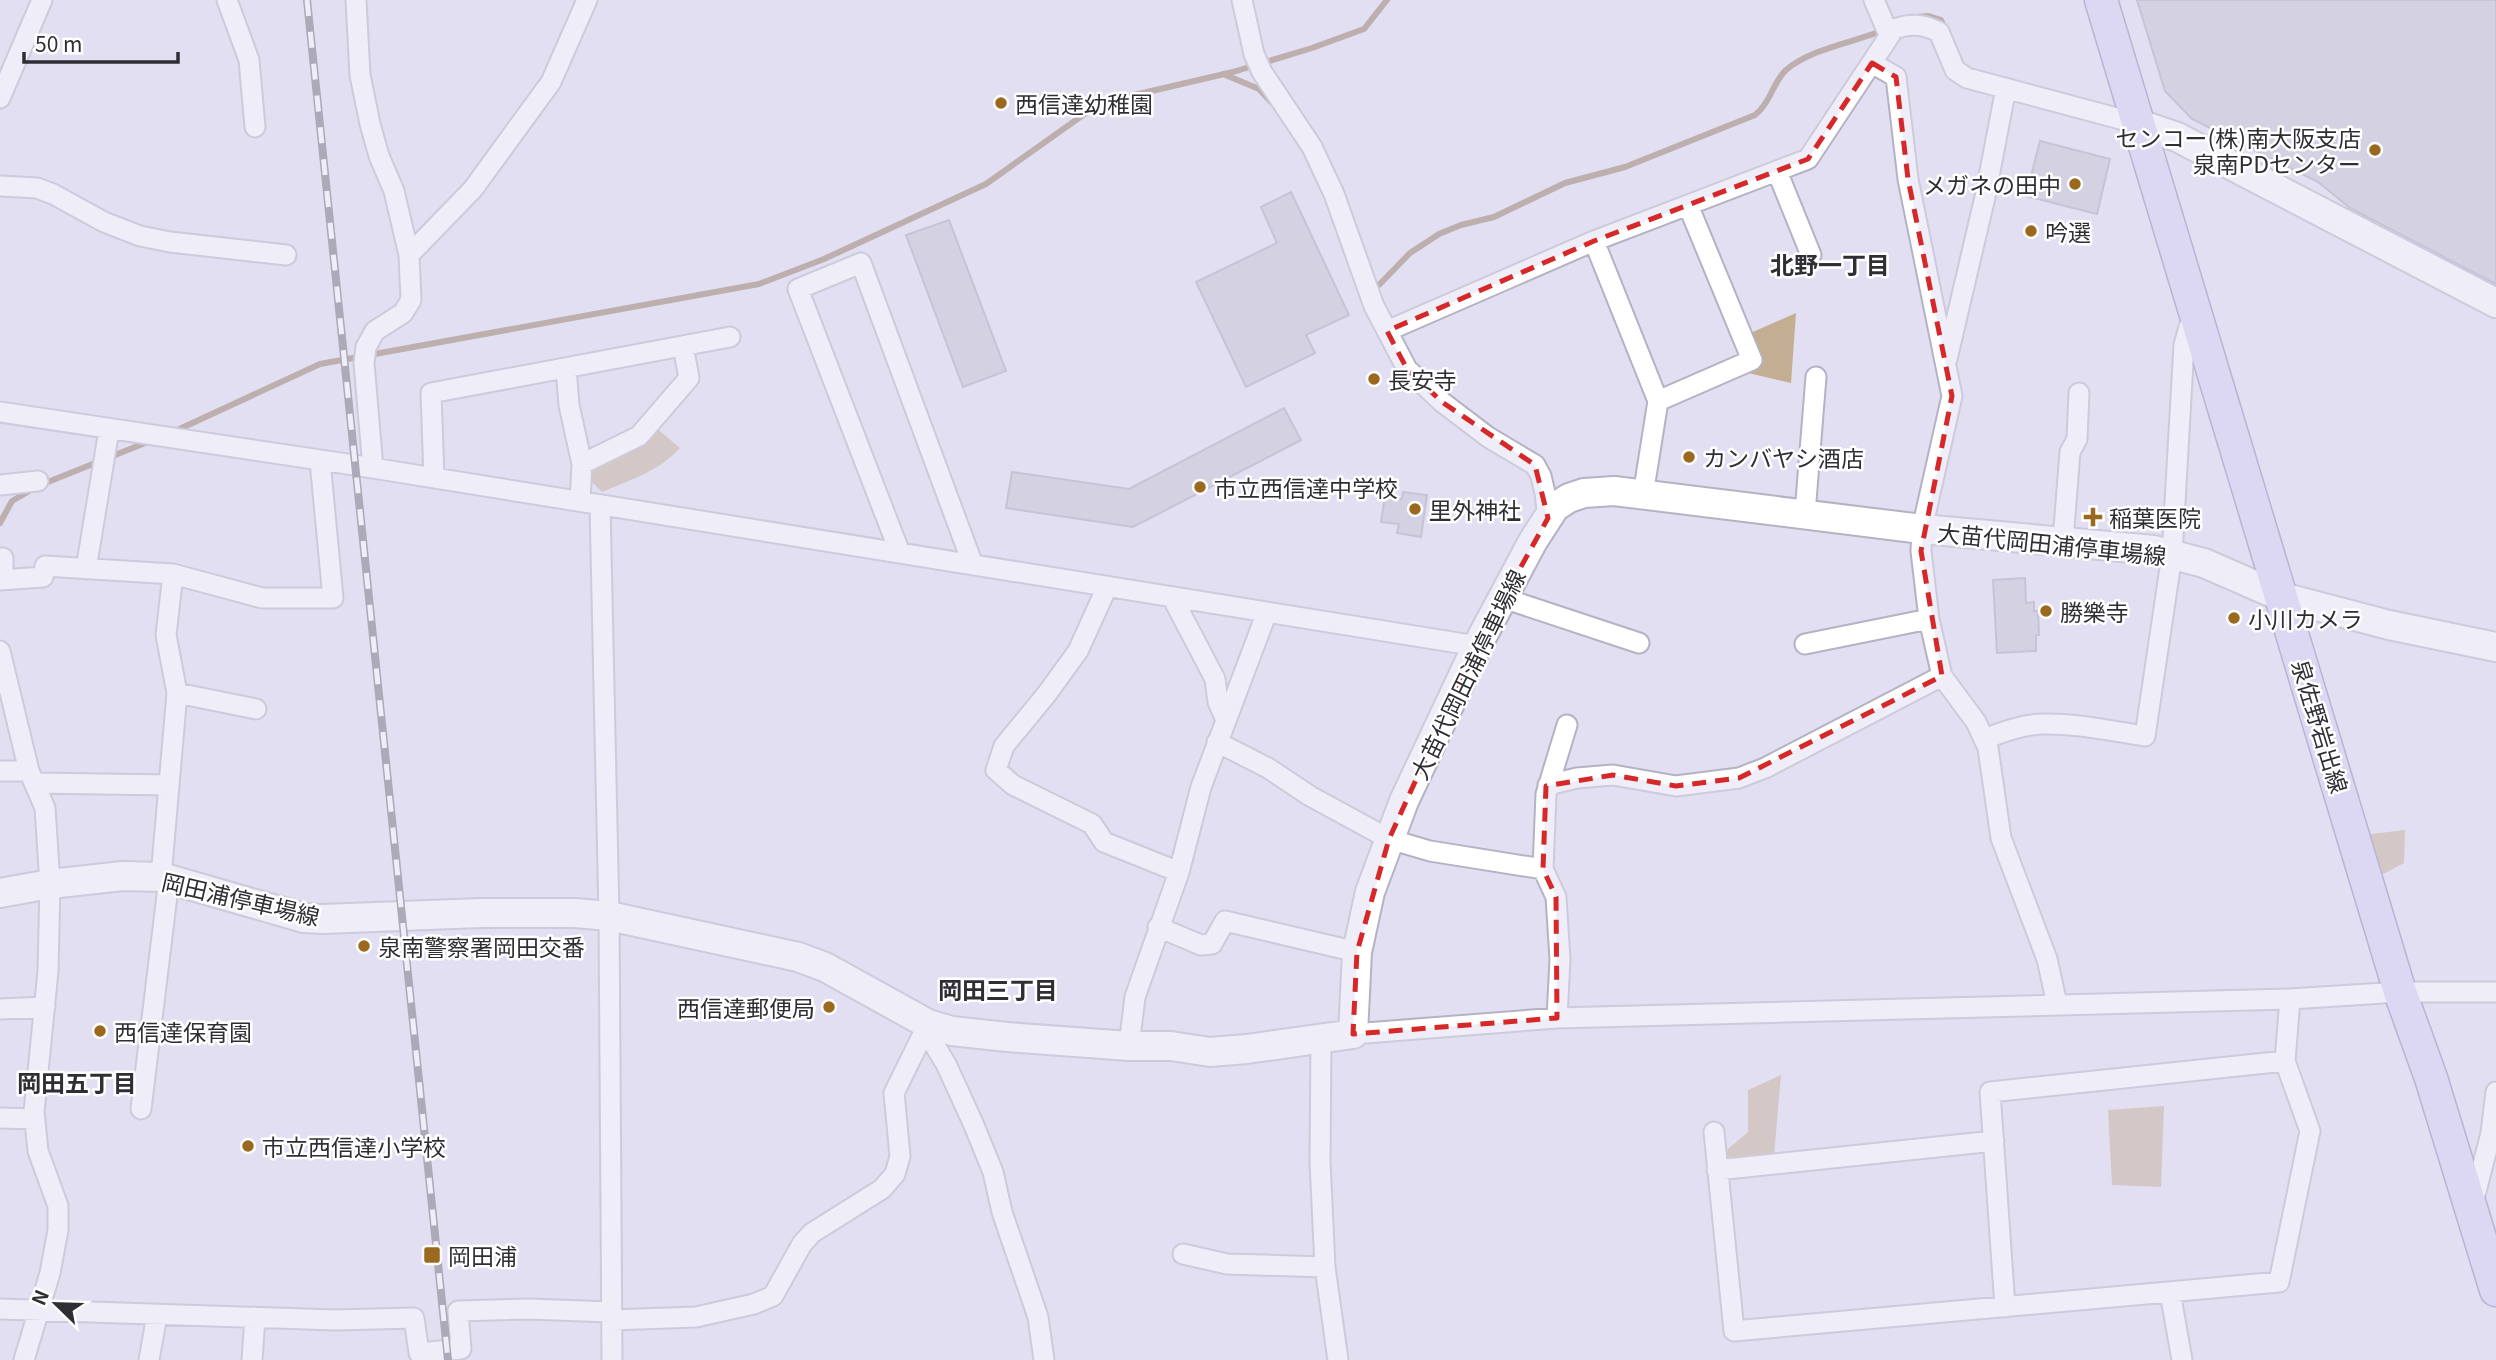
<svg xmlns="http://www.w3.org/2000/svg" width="2496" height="1360" viewBox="0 0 2496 1360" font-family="Georgia,'Noto Sans JP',serif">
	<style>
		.green { fill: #c4ae92 }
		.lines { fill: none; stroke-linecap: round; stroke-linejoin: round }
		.stream { stroke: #8e775d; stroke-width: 6 }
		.building { fill: #c4c2d3; stroke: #a4a2b2; stroke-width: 2 }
		.street-casing { stroke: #b4b2c3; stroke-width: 23 }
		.secondary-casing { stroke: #b4b2c3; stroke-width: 32 }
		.primary-casing { stroke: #8781ae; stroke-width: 35 }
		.street { stroke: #fff; stroke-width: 19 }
		.secondary { stroke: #fff; stroke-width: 28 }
		.primary { stroke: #d4cef5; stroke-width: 32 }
		.rail-casing { stroke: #6a6873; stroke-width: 8 }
		.rail { stroke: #fff; stroke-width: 5; stroke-dasharray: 16; stroke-linecap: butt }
		.marked { fill: none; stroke: #d62828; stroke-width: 5; stroke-dasharray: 14 9; stroke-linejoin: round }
		.poi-dot { fill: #9b691d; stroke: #fff; stroke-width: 2.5 }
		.labels { text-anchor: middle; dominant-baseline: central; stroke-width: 5; stroke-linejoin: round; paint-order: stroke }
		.poi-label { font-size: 23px; fill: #2f2e35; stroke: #fff; text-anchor: start }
		.street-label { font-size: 23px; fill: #2f2e35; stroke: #fff }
		.neighbourhood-label { font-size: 24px; font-weight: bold; fill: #2f2e35; stroke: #fff }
	</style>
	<rect width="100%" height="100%" fill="#e1dff1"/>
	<path class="green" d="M 1796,313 L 1791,383 L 1744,372 L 1746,335 Z
		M 655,427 L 680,448 C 659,471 631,480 602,492 L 591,481 L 590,470 L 610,463 L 608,456 Z
		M 2405,830 L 2404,863 L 2374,879 L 2363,835 Z
		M 1781,1075 L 1774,1156 L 1735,1160 L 1721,1155 L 1748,1132 L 1748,1090 Z
		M 2164,1106 L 2161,1187 L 2112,1185 L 2108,1110 Z"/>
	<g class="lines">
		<path class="stream" d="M 1917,17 L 1929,16 L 1941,20 L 1946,32
			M 1223,74 L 1259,89 L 1271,102
			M 1371,285 L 1379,285 L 1410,253 L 1439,234 L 1461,225 L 1494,217 L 1565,183 L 1625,167 L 1755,115 C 1771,102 1773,82 1786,70 C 1810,49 1855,42 1884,30
			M 173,432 L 320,364 L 759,284 L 824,259 L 986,184 L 1100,103 L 1233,72 L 1312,48 L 1364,29 L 1387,0
			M 0,523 L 12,501 L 38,486 L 150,441"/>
	</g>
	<path class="building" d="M 2137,0 L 2496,0 L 2496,284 L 2350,208 L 2318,182 L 2192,119 L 2165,91 Z
		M 2040,141 L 2110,159 L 2097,214 L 2026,196 Z
		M 1291,192 L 1349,315 L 1306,335 L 1315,353 L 1246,387 L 1196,282 L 1277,243 L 1261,207 Z
		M 949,220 L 1006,371 L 963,387 L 906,235 Z
		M 1284,408 L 1301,440 L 1133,527 L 1006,508 L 1012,472 L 1129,489 Z
		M 1403,492 L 1427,495 L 1421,537 L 1397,533 L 1399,524 L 1381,522 L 1385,497 L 1402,499 Z
		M 2025,578 L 2026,603 L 2034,602 L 2034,611 L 2038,611 L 2039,635 L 2036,635 L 2036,651 L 1997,653 L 1993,580 Z"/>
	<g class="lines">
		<g class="street-casing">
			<path id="street" d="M 227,0 L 249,60 L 255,127
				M 356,0 L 360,75 L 370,124 L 379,156 L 394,191 L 409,255
				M 1242,0 L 1254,54 L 1262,72 L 1312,147 L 1334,194 L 1374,306 L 1407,369 L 1442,402 L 1488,437 L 1535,465 L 1541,476 L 1545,493 L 1548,518
				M 1874,0 L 1889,35
				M 1872,63 L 1896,77 L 1908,179 L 1952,396 L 1922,529 L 1921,551 L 1929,619 L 1942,676 L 1976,722 L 1988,748 L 2001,838 L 2047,959 L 2057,1004
				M 0,98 L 42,0
				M 1777,171 L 1811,255
				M 0,186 L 37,188 L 53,194 L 104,222 L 140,236 L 170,242 L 286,255
				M 1594,241 L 1658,401 L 1643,495
				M 1387,331 L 1594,241 L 1808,159 L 1894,29 C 1911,23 1923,24 1939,32 L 1955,70 L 1967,78 L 2139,124
				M 1947,359 L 1985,197 L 2006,88
				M 566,368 L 569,405 L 582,464 L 580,501
				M 1658,401 L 1752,360 L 1688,205
				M 0,412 L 354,465 L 1477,646
				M 582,464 L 639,436 L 689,378 L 683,346
				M 373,468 L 364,363 L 366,347 L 375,331 L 403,313 L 411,300 L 409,255 L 473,189 L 551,82 L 587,0
				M 434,478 L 431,393 L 730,337
				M 0,485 L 38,481
				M 600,505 L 609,916 L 612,1360
				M 1805,513 L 1816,377
				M 2063,540 L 2070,452 L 2077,439 L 2079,393
				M 900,553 L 798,289 L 861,263 L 973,565
				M 0,558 L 3,558 L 3,578
				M 86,569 L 109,430
				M 0,580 L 43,577 L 45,566 L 173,574 L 262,598 L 333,598 L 320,461
				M 1107,587 L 1078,651 L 1046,695 L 1004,746 L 996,770 L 1013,785 L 1092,824 L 1104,842 L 1179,872
				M 1172,597 L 1215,679 L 1218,702 L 1226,720
				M 1503,598 L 1639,643
				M 1805,644 L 1929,619
				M 0,651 L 29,771 L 45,808 L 50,884 L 48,971 L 34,1112 L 38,1151 L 58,1206 L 58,1230 L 50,1273 L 24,1360
				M 177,693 L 256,709
				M 1984,739 C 2003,732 2021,725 2042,724 C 2076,723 2111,731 2145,736 L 2172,555 L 2184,345 L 2193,313
				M 1217,742 L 1268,768 L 1310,796 L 1389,839 L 1430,851 L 1543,869
				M 0,771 L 29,771
				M 34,783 L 169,785
				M 1548,785 L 1577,778 L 1613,775 L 1676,786 L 1739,778 L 1765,768 L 1942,676
				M 161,877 L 177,693 L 166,635 L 173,574
				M 1158,927 L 1201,945 L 1212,944 L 1225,921 L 1357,952
				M 0,1009 L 45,1007
				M 1557,1018 L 1560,959 L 1556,897 L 1543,869 L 1546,794 L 1567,725
				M 926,1031 L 946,1064 L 973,1123 L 993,1172 L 1002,1212 L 1038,1317 L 1044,1360
				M 1353,1034 L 1557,1018 L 2290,999 L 2400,992 L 2496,992
				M 1321,1038 L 1320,1162 L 1325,1267 L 1338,1360
				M 1129,1046 L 1135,997 L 1179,872 L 1201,787 L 1267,612
				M 141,1109 L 169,879
				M 0,1118 L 35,1119
				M 1714,1132 L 1734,1331 L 2279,1282 L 2310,1131 L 2285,1061 L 2290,999
				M 1717,1170 L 1994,1141
				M 2472,1207 L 2491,1133 L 2496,1092
				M 1183,1254 L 1227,1264 L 1325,1267
				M 2170,1292 L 2182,1360
				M 2005,1307 L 1990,1092 L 2285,1061
				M 0,1309 L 335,1320 L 414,1318 L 419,1353 L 461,1349 L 458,1311 L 529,1309 L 611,1312
				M 611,1320 L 696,1317 L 754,1304 L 773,1296 L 802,1244 L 812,1233 L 882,1189 L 895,1174 L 900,1156 L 894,1093 L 928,1024
				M 149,1360 L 157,1315
				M 252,1360 L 255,1317"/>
		</g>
		<g class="secondary-casing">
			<path id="secondary" d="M 2139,124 L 2177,137 L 2496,303
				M 0,893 L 50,884 L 123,876 L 161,877 L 304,918 L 322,919 L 481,913 L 575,913 L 609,916 L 798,957 L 825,967 L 928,1024 L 952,1031 L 1007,1037 L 1129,1046 L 1171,1046 L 1210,1052 L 1247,1049 L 1353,1034 L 1357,952 L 1370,892 L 1404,801 L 1477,646 L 1533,541 L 1555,507 L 1569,498 L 1584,493 L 1614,491 L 1922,529 L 2154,550 L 2204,563 L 2282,597 L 2389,625 L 2496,647"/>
		</g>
		<g class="primary-casing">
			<path id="primary" d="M 2101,0 L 2400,992 L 2431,1078 L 2496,1290"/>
		</g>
		<use href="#street" class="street"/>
		<use href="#secondary" class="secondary"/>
		<use href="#primary" class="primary"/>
		<g class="rail-casing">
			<path id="rail" d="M 307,0 L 448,1360"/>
		</g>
		<use href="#rail" class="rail"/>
	</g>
	<path d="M0 0H2496V1360H0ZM 1872,63 L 1896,77 L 1908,179 L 1952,396 L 1921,551 L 1942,676 L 1739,778 L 1676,786 L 1613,775 L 1546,786 L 1543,869 L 1556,897 L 1557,1018 L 1353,1034 L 1357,952 L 1389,839 L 1477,646 L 1548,518 L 1535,465 L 1442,402 L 1407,369 L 1387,331 L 1594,241 L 1808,159 Z" fill="#e1dff1" fill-opacity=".55" fill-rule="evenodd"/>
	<path class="marked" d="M 1872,63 L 1896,77 L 1908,179 L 1952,396 L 1921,551 L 1942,676 L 1739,778 L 1676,786 L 1613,775 L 1546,786 L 1543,869 L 1556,897 L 1557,1018 L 1353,1034 L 1357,952 L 1389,839 L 1477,646 L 1548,518 L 1535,465 L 1442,402 L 1407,369 L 1387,331 L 1594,241 L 1808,159 Z"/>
	<g class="poi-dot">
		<circle cx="1001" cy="103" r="7"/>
		<circle cx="2375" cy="150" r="7"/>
		<circle cx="2075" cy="184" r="7"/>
		<circle cx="2031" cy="231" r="7"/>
		<circle cx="1374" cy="379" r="7"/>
		<circle cx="1689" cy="457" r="7"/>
		<circle cx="1200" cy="487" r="7"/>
		<circle cx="1415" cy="509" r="7"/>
		<path d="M2089.5 506.5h7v7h7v7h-7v7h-7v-7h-7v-7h7z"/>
		<circle cx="2046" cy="611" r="7"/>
		<circle cx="2234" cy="618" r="7"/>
		<circle cx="364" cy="946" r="7"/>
		<circle cx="829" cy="1007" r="7"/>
		<circle cx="100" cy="1031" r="7"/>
		<circle cx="248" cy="1146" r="7"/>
		<rect x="423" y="1246" width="18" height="18" rx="3.5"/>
	</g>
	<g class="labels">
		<g class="poi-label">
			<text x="1015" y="103">西信達幼稚園</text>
			<text x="2361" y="137" text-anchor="end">センコー(株)南大阪支店<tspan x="2361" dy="26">泉南PDセンター</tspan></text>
			<text x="2061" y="184" text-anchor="end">メガネの田中</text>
			<text x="2045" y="231">吟選</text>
			<text x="1388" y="379">長安寺</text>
			<text x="1703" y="457">カンバヤシ酒店</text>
			<text x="1214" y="487">市立西信達中学校</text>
			<text x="1429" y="509">里外神社</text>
			<text x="2109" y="517">稲葉医院</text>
			<text x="2060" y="611">勝樂寺</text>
			<text x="2248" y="618">小川カメラ</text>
			<text x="378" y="946">泉南警察署岡田交番</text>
			<text x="815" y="1007" text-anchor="end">西信達郵便局</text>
			<text x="114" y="1031">西信達保育園</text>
			<text x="262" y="1146">市立西信達小学校</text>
			<text x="448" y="1255">岡田浦</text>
		</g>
		<g class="street-label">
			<text transform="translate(2052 543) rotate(6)">大苗代岡田浦停車場線</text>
			<text transform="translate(1467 674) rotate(-64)">大苗代岡田浦停車場線</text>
			<text transform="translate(2321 726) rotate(73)">泉佐野岩出線</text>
			<text transform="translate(241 898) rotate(13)">岡田浦停車場線</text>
		</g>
		<g class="neighbourhood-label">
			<text x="1830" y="263">北野一丁目</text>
			<text x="998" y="988">岡田三丁目</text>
			<text x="77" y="1081">岡田五丁目</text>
		</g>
	</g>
	<g transform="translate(56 1304) rotate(293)" stroke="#ffffff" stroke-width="5" paint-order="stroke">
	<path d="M0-5L12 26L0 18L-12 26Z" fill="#2f2e35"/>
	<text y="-10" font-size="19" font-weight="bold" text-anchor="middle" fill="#2f2e35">N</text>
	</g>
	<path d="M24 52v10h154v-10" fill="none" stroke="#2f2e35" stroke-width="3.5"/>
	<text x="35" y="52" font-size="21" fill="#2f2e35" stroke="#ffffff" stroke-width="5" paint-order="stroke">50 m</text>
</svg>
